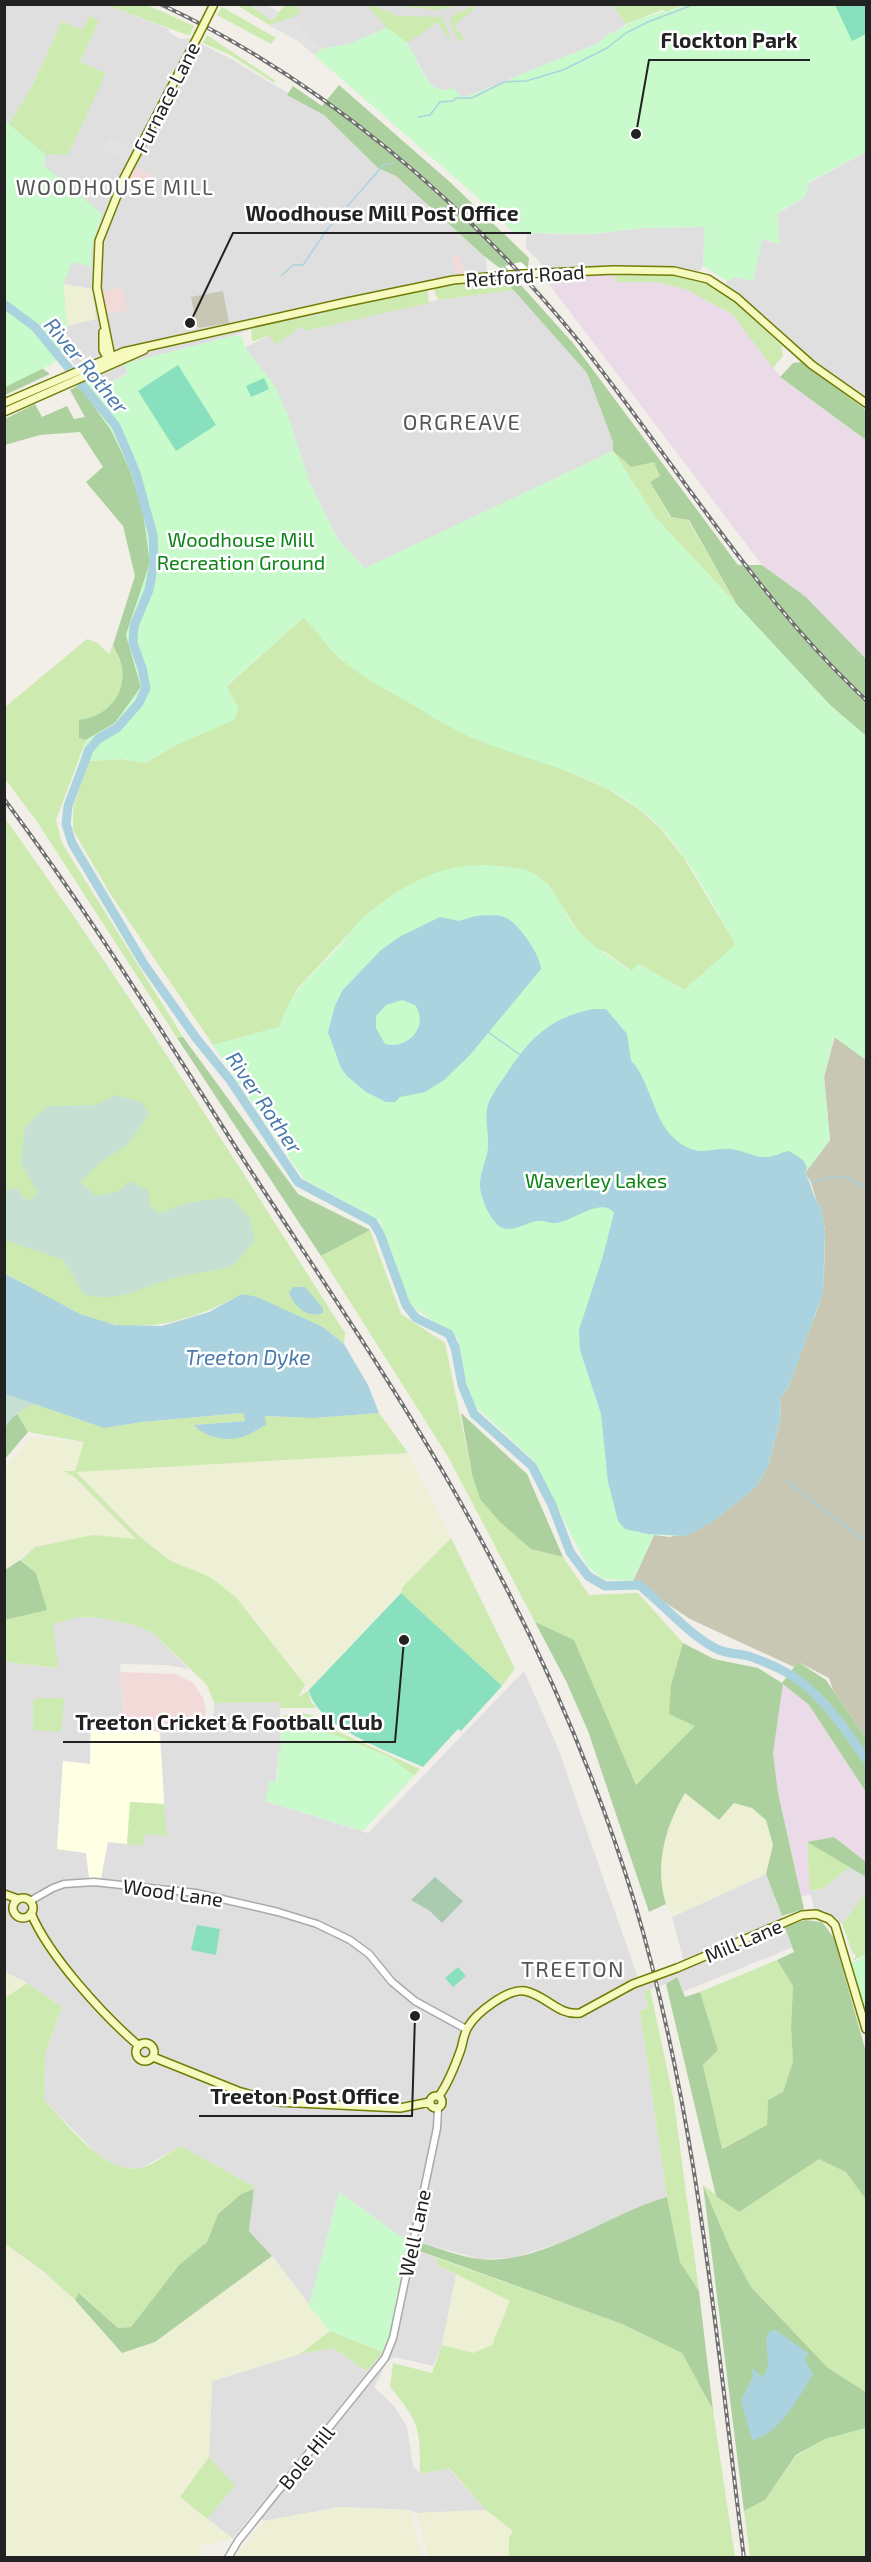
<svg xmlns="http://www.w3.org/2000/svg" width="871" height="2562" viewBox="0 0 871 2562" font-family="'Exo 2',sans-serif">
	<style>
		.residential { fill: #e0dfdf }
		.commercial { fill: #f2dad9 }
		.industrial { fill: #ebdbe8 }
		.education { fill: #ffffe5 }
		.construction { fill: #c7c7b4 }
		.farmland { fill: #eef0d5 }
		.grass { fill: #cdebb0 }
		.forest { fill: #add19e }
		.wetland { fill: #c6e0d4 }
		.cemetery { fill: #aacbaf }
		.park { fill: #c8facc }
		.pitch { fill: #88e0be }
		.parking { fill: #e2e2e2 }
		.water { fill: #aad3df; fill-rule: evenodd }
		.pier { fill: #fff }
		.lines { fill: none; stroke-linecap: round; stroke-linejoin: round }
		.stream { stroke: #aad3df; stroke-width: 1.5 }
		.river { stroke: #aad3df; stroke-width: 9 }
		.tertiary-casing { stroke: #a9a9a9; stroke-width: 9 }
		.secondary-casing { stroke: #707d05; stroke-width: 10 }
		.tertiary { stroke: #fff; stroke-width: 6 }
		.secondary { stroke: #f7fabf; stroke-width: 7 }
		.rail-casing { stroke: #707070; stroke-width: 4 }
		.rail { stroke: #fff; stroke-width: 1.5; stroke-dasharray: 4.5; stroke-linecap: butt }
		.secondary-bridge-casing { stroke: #707d05; stroke-width: 10; stroke-linecap: butt }
		.secondary-bridge { stroke: #f7fabf; stroke-width: 7 }
		.labels { text-anchor: middle; dominant-baseline: central; stroke-width: 5; stroke-linejoin: round; paint-order: stroke }
		.street-label { font-size: 20px; fill: #222; stroke: #fff }
		.park-label { font-size: 20px; fill: #0c8416; stroke: #fff }
		.neighbourhood-label { font-size: 21px; letter-spacing: 1.5px; fill: #555; stroke: #fff }
		.water-label { font-size: 21px; font-style: italic; fill: #4a7aab; stroke: #fff }
		.quarter-label { font-size: 22px; letter-spacing: 1.5px; fill: #555; stroke: #fff }
		.leader { fill: none; stroke: #222; stroke-width: 2 }
		.callout-dot { fill: #222; stroke: #fff; stroke-width: 2 }
		.callout-label { font-size: 21px; text-anchor: middle; font-weight: bold; fill: #222; stroke: #fff; stroke-width: 5; stroke-linejoin: round; paint-order: stroke }
	</style>
	<rect width="100%" height="100%" fill="#f2efe9"/>
	<path class="residential" d="M 294,4 L 612,4 L 626,24 L 613,34 L 610,32 L 599,43 L 463,98 L 436,89 L 427,79 L 407,43 L 387,28 L 349,44 L 322,49 L 292,18 L 302,11 Z
		M 5,5 L 106,5 L 169,29 L 169,32 L 180,39 L 189,38 L 233,60 L 324,115 L 378,168 L 396,176 L 486,258 L 487,272 L 504,271 L 510,283 L 483,286 L 481,283 L 472,283 L 424,289 L 299,320 L 257,327 L 236,335 L 125,364 L 128,373 L 107,384 L 100,374 L 88,380 L 65,353 L 67,326 L 96,319 L 92,289 L 63,284 L 72,262 L 91,266 L 91,249 L 102,214 L 44,166 L 45,154 L 106,73 L 80,62 L 99,21 L 82,30 L 62,21 L 33,84 L 9,124 L 5,121 Z
		M 866,152 L 866,410 L 811,371 L 723,294 L 727,281 L 736,277 L 753,281 L 762,239 L 779,244 L 777,214 L 805,197 L 809,183 Z
		M 705,227 L 703,266 L 694,279 L 679,276 L 542,275 L 540,262 L 526,248 L 527,233 L 592,234 L 643,228 Z
		M 514,290 L 587,373 L 613,442 L 613,451 L 365,569 L 338,540 L 309,481 L 287,413 L 245,348 L 269,335 L 277,344 L 302,326 L 305,331 L 438,300 Z
		M 79,1617 L 101,1618 L 135,1625 L 153,1633 L 189,1669 L 167,1665 L 120,1664 L 124,1722 L 91,1721 L 90,1764 L 63,1761 L 57,1849 L 87,1853 L 101,1878 L 107,1842 L 130,1802 L 164,1804 L 160,1725 L 213,1721 L 214,1703 L 280,1702 L 281,1749 L 279,1750 L 276,1781 L 265,1801 L 368,1833 L 524,1671 L 558,1748 L 638,1978 L 684,1962 L 672,1917 L 766,1874 L 793,1947 L 683,1992 L 676,1978 L 669,1983 L 644,1991 L 648,2008 L 640,2012 L 667,2197 L 648,2203 L 565,2241 L 513,2258 L 480,2259 L 418,2242 L 415,2249 L 434,2257 L 439,2266 L 456,2275 L 442,2345 L 433,2366 L 394,2357 L 387,2362 L 374,2387 L 394,2406 L 407,2427 L 413,2466 L 420,2474 L 448,2468 L 486,2510 L 417,2513 L 409,2510 L 340,2507 L 264,2521 L 254,2512 L 233,2539 L 207,2519 L 234,2486 L 209,2457 L 212,2381 L 300,2354 L 333,2348 L 367,2371 L 383,2352 L 390,2338 L 407,2241 L 339,2192 L 309,2306 L 272,2256 L 249,2231 L 254,2189 L 253,2186 L 181,2146 L 141,2168 L 120,2169 L 98,2155 L 44,2100 L 45,2054 L 62,2007 L 27,1983 L 5,1972 L 4,1662 L 57,1668 L 53,1624 Z
		M 849,1867 L 866,1877 L 866,1893 L 842,1924 L 829,1913 L 814,1909 L 810,1891 L 824,1888 Z"/>
	<path class="commercial" d="M 133,166 L 153,175 L 147,187 L 149,191 L 146,193 L 140,187 L 140,192 L 125,184 Z
		M 459,254 L 464,273 L 455,275 L 453,259 Z
		M 123,288 L 127,310 L 106,314 L 101,291 Z
		M 120,1672 L 176,1674 L 193,1683 L 203,1698 L 206,1712 L 204,1721 L 161,1725 L 159,1732 L 125,1729 Z"/>
	<path class="industrial" d="M 542,275 L 615,276 L 615,282 L 657,282 L 687,290 L 732,314 L 782,379 L 866,440 L 866,659 L 806,597 L 762,565 Z
		M 783,1683 L 809,1705 L 866,1792 L 866,1862 L 834,1837 L 807,1842 L 811,1895 L 801,1896 L 778,1793 L 773,1753 Z"/>
	<path class="education" d="M 91,1721 L 124,1722 L 125,1729 L 159,1732 L 162,1766 L 164,1804 L 131,1802 L 127,1844 L 108,1842 L 101,1878 L 89,1878 L 86,1853 L 57,1849 L 63,1761 L 90,1764 Z"/>
	<path class="construction" d="M 223,291 L 229,323 L 199,328 L 197,326 L 191,297 Z
		M 835,1036 L 866,1060 L 866,1738 L 833,1690 L 829,1678 L 798,1662 L 794,1667 L 690,1619 L 633,1581 L 654,1535 L 670,1537 L 712,1522 L 768,1466 L 780,1421 L 781,1397 L 789,1386 L 803,1340 L 816,1314 L 824,1274 L 825,1230 L 811,1182 L 805,1173 L 830,1140 L 824,1077 Z"/>
	<path class="farmland" d="M 63,284 L 92,289 L 96,319 L 67,326 Z
		M 31,1437 L 84,1442 L 76,1471 L 408,1453 L 451,1538 L 309,1690 L 254,1618 L 210,1577 L 171,1561 L 140,1537 L 75,1471 L 66,1471 L 137,1540 L 93,1535 L 35,1547 L 5,1570 L 5,1468 Z
		M 685,1793 L 719,1820 L 734,1803 L 752,1808 L 766,1820 L 773,1845 L 766,1874 L 672,1917 L 661,1888 L 661,1855 L 671,1821 Z
		M 4,1972 L 27,1983 L 5,1998 L 4,1998 Z
		M 4,2244 L 68,2292 L 123,2352 L 272,2256 L 330,2331 L 300,2354 L 212,2381 L 209,2457 L 180,2497 L 233,2539 L 222,2540 L 213,2546 L 202,2544 L 198,2557 L 5,2557 Z
		M 456,2275 L 510,2301 L 492,2345 L 473,2353 L 442,2345 Z
		M 340,2507 L 410,2510 L 422,2557 L 235,2557 L 264,2521 Z
		M 486,2510 L 513,2532 L 509,2538 L 509,2557 L 428,2557 L 417,2513 Z"/>
	<path class="grass" d="M 671,4 L 681,7 L 669,12 L 662,10 L 626,24 L 612,5 Z
		M 106,5 L 147,5 L 194,26 L 190,35 L 187,35 Z
		M 237,5 L 250,5 L 272,21 L 285,5 L 294,5 L 302,11 L 292,18 L 269,25 Z
		M 372,5 L 398,16 L 442,17 L 451,39 L 448,38 L 438,22 L 407,43 L 387,28 L 369,8 Z
		M 388,5 L 415,5 L 421,7 L 425,5 L 462,5 L 439,10 Z
		M 476,5 L 479,5 L 454,26 L 464,39 L 459,42 L 451,26 L 451,16 Z
		M 222,7 L 224,8 L 276,38 L 271,44 L 217,15 Z
		M 90,15 L 99,21 L 80,62 L 106,73 L 68,155 L 45,154 L 44,165 L 102,214 L 91,249 L 91,266 L 72,262 L 63,284 L 67,326 L 4,126 L 9,124 L 33,84 L 62,21 L 82,30 Z
		M 207,35 L 276,81 L 274,83 L 230,55 L 203,43 Z
		M 615,276 C 636,276 659,273 680,276 C 722,281 753,320 782,346 L 783,356 L 773,368 L 732,314 L 687,290 L 657,282 L 615,282 Z
		M 472,283 L 482,283 L 483,286 L 510,283 L 514,290 L 438,300 L 434,290 L 436,288 Z
		M 424,289 L 428,292 L 429,303 L 305,331 L 302,326 L 276,345 L 269,335 L 252,342 L 251,329 L 257,327 L 324,314 L 323,312 Z
		M 613,451 L 631,467 L 654,461 L 660,476 L 650,482 L 670,517 L 688,520 L 737,605 L 655,517 Z
		M 304,617 L 339,658 L 468,736 L 562,769 L 606,788 L 639,809 L 660,828 L 684,858 L 736,945 L 684,990 L 639,964 L 632,971 L 605,952 L 598,950 L 578,931 L 548,884 L 528,871 L 503,866 L 369,912 L 297,989 L 279,1027 L 213,1045 L 111,895 L 73,830 L 73,808 L 89,761 L 122,759 L 145,763 L 239,709 L 226,687 Z
		M 87,639 L 96,642 L 109,654 L 113,645 L 122,666 L 123,687 L 113,705 L 92,719 L 79,738 L 86,740 L 56,820 L 62,843 L 183,1037 L 177,1038 L 38,823 L 5,779 L 5,707 Z
		M 4,817 C 125,985 234,1159 345,1333 L 344,1344 L 323,1327 L 242,1294 C 190,1322 135,1339 78,1313 C 53,1301 29,1286 5,1273 Z
		M 370,1230 L 401,1314 L 445,1343 L 472,1474 L 531,1549 L 563,1557 L 589,1595 L 638,1593 L 683,1643 L 671,1685 L 695,1726 L 636,1785 L 574,1641 L 535,1622 L 447,1455 L 321,1256 Z
		M 5,1394 L 104,1428 L 142,1422 L 243,1413 L 245,1421 L 195,1425 C 229,1441 232,1442 265,1425 L 264,1416 L 313,1418 L 379,1413 L 408,1453 L 76,1472 L 140,1537 L 171,1561 L 210,1577 L 236,1597 L 305,1685 L 298,1697 L 309,1690 L 311,1702 L 317,1708 L 280,1708 L 279,1702 L 214,1703 L 207,1685 L 153,1633 L 135,1625 L 101,1618 L 79,1617 L 53,1624 L 58,1668 L 5,1662 L 5,1620 L 46,1610 L 36,1573 L 21,1560 L 35,1547 L 93,1535 L 136,1539 L 74,1477 L 64,1471 L 75,1471 L 84,1442 L 28,1432 Z
		M 451,1538 L 515,1669 L 502,1686 L 401,1593 L 402,1588 Z
		M 37,1698 L 61,1698 L 64,1700 L 61,1732 L 33,1730 L 33,1701 Z
		M 299,1712 L 319,1717 L 339,1732 L 420,1769 L 414,1776 L 389,1757 L 337,1736 L 281,1721 L 281,1716 Z
		M 130,1802 L 164,1804 L 166,1832 L 170,1836 L 145,1834 L 143,1846 L 127,1844 Z
		M 807,1842 L 849,1867 L 824,1888 L 810,1891 Z
		M 866,1893 L 866,1954 L 853,1961 L 856,1955 L 852,1952 L 842,1924 Z
		M 777,1960 L 793,1985 L 791,2027 L 793,2061 L 783,2092 L 768,2100 L 767,2125 L 721,2149 L 703,2065 L 718,2050 L 700,1992 Z
		M 27,1983 L 62,2007 L 45,2054 L 44,2100 C 67,2123 104,2175 140,2168 C 153,2166 169,2152 181,2146 L 253,2186 L 254,2189 L 241,2194 L 218,2214 L 207,2242 L 179,2265 L 131,2327 L 118,2328 L 80,2293 L 75,2300 L 44,2272 L 5,2244 L 5,1998 Z
		M 650,1989 L 674,2101 L 699,2291 L 680,2262 L 667,2197 L 640,2011 L 648,2008 L 644,1991 Z
		M 819,2158 L 846,2172 L 866,2200 L 866,2392 L 828,2368 L 751,2287 L 730,2248 L 703,2185 L 739,2212 Z
		M 434,2257 L 622,2324 L 682,2353 L 713,2410 L 735,2557 L 509,2557 L 509,2538 L 513,2531 L 486,2510 L 449,2468 L 420,2474 C 420,2428 420,2423 390,2387 L 393,2363 L 432,2373 L 442,2345 L 473,2353 L 492,2345 L 510,2301 L 439,2266 Z
		M 330,2331 L 383,2352 L 367,2371 L 333,2348 L 300,2354 Z
		M 866,2428 L 866,2557 L 750,2557 L 744,2511 L 765,2500 L 796,2456 L 825,2439 Z
		M 209,2457 L 235,2486 L 207,2519 L 180,2497 Z"/>
	<path class="forest" d="M 339,85 L 451,183 L 529,258 L 528,267 L 505,272 L 484,256 L 396,176 L 378,168 L 324,115 L 287,95 L 293,86 L 322,106 Z
		M 519,283 L 573,343 L 738,565 L 762,565 L 806,597 L 866,659 L 866,736 L 830,705 L 737,605 L 689,520 L 671,517 L 650,482 L 660,476 L 654,462 L 631,467 L 613,451 L 613,442 L 587,373 L 510,286 Z
		M 801,362 L 866,410 L 866,440 L 780,377 L 793,363 Z
		M 42,368 L 50,374 L 5,395 L 5,387 Z
		M 79,385 L 111,430 L 130,470 L 143,511 L 150,563 L 126,635 L 141,687 L 115,723 L 86,740 L 79,738 L 79,720 C 106,717 126,696 122,668 C 121,660 116,652 113,645 L 135,576 L 123,526 L 86,482 L 103,467 L 80,432 L 40,435 L 5,445 L 5,419 L 35,404 L 42,417 L 67,406 L 74,419 L 85,417 L 70,390 Z
		M 183,1037 L 298,1194 L 370,1230 L 321,1256 L 177,1038 Z
		M 5,1394 L 28,1432 L 5,1459 Z
		M 461,1413 L 527,1474 L 563,1557 L 531,1549 L 500,1522 L 480,1499 L 472,1474 Z
		M 20,1560 L 36,1573 L 47,1610 L 5,1620 L 5,1570 Z
		M 535,1622 L 574,1640 L 636,1785 L 695,1726 L 669,1714 L 671,1685 L 683,1643 L 714,1659 L 758,1668 L 782,1683 L 798,1662 L 826,1680 L 866,1738 L 866,1792 L 809,1705 L 783,1684 L 773,1753 L 778,1793 L 804,1909 L 782,1916 L 766,1874 L 773,1845 L 766,1820 L 752,1808 L 734,1803 L 719,1820 L 685,1793 C 665,1827 654,1866 666,1904 L 649,1912 L 588,1731 L 566,1681 Z
		M 834,1837 L 866,1862 L 866,1877 L 807,1842 Z
		M 805,1920 L 822,1922 L 834,1938 L 866,2052 L 866,2200 L 846,2172 L 819,2159 L 739,2212 L 716,2196 L 666,1984 L 677,1977 L 685,1997 L 700,1992 L 718,2050 L 703,2065 L 722,2149 L 767,2125 L 768,2100 L 783,2092 L 793,2061 L 791,2027 L 793,1986 L 777,1960 L 794,1952 L 785,1927 Z
		M 703,2185 L 730,2248 L 751,2287 L 828,2368 L 866,2392 L 866,2428 L 825,2439 L 796,2455 L 765,2500 L 744,2511 Z
		M 254,2189 L 249,2231 L 272,2256 L 155,2342 L 122,2353 L 75,2300 L 79,2293 L 118,2328 L 131,2327 L 179,2265 L 207,2242 L 218,2214 L 241,2194 Z
		M 667,2197 L 680,2262 L 699,2291 L 713,2410 L 682,2353 L 622,2324 L 414,2249 L 417,2242 C 437,2247 459,2257 480,2259 C 541,2266 609,2213 667,2197 Z"/>
	<path class="wetland" d="M 116,1095 L 141,1102 L 149,1114 L 127,1145 L 99,1163 L 80,1182 L 96,1196 L 117,1192 L 130,1181 L 149,1191 L 149,1205 L 160,1214 C 183,1202 206,1199 232,1198 L 250,1218 L 254,1241 L 237,1262 L 227,1268 C 207,1271 187,1274 168,1280 C 135,1289 119,1304 83,1294 L 64,1260 L 5,1240 L 5,1191 L 16,1188 L 28,1201 L 38,1193 L 21,1163 L 25,1127 L 48,1106 L 96,1105 Z
		M 5,1394 L 35,1404 C 22,1410 12,1415 5,1428 Z"/>
	<path class="cemetery" d="M 435,1877 L 463,1901 L 442,1923 L 430,1911 L 411,1900 Z"/>
	<path class="park" d="M 689,4 L 866,5 L 866,152 L 809,182 L 805,197 L 777,213 L 780,244 L 762,239 L 753,281 L 736,277 L 727,281 L 703,266 L 705,227 L 643,228 L 592,234 L 528,233 L 512,231 L 477,197 L 314,55 L 322,49 L 349,44 L 387,28 C 393,33 401,37 406,43 C 420,58 425,99 453,88 L 463,98 L 599,43 L 610,32 L 613,34 C 637,15 662,14 689,4 Z
		M 5,121 L 45,154 L 44,166 L 102,214 L 91,249 L 91,266 L 72,262 L 63,284 L 67,326 L 65,353 L 50,365 L 5,387 Z
		M 236,335 L 243,338 L 245,348 L 274,384 L 287,413 L 309,481 L 338,540 L 365,568 L 613,451 L 655,517 L 830,705 L 866,736 L 866,1060 L 834,1037 L 824,1077 L 830,1140 L 805,1173 C 812,1184 812,1198 821,1207 L 825,1231 L 823,1293 L 789,1386 L 781,1397 L 780,1421 L 768,1466 L 756,1487 L 712,1522 L 685,1536 L 654,1535 L 633,1581 L 603,1579 L 587,1566 L 534,1461 L 473,1404 L 464,1374 L 458,1338 L 410,1305 L 380,1221 L 304,1179 L 213,1045 L 279,1027 C 292,989 309,978 335,951 C 347,938 355,924 368,913 C 408,880 454,858 506,867 C 513,868 522,868 529,871 C 557,884 561,913 580,933 C 595,949 614,959 631,971 L 639,964 L 684,990 L 736,944 C 708,898 683,841 639,808 C 588,770 525,761 468,736 C 446,726 425,712 404,700 C 382,687 359,676 340,658 C 326,646 316,631 304,617 L 226,686 L 239,709 L 234,720 L 174,746 L 145,763 L 122,759 L 80,761 L 86,740 L 115,723 L 141,687 L 126,635 L 150,563 L 143,511 L 130,470 L 111,430 L 79,385 L 100,374 L 107,384 L 128,374 L 124,364 Z
		M 281,1721 L 337,1736 L 389,1757 L 414,1776 L 363,1831 L 265,1801 L 270,1781 L 277,1781 L 279,1750 L 281,1749 Z
		M 866,1955 L 866,2016 L 851,1964 Z
		M 339,2192 L 407,2241 L 390,2338 L 383,2352 L 330,2331 L 309,2306 Z"/>
	<path class="pitch" d="M 835,5 L 866,5 L 866,34 L 852,41 Z
		M 178,365 L 216,425 L 176,451 L 138,391 Z
		M 264,378 L 269,389 L 251,397 L 246,386 Z
		M 401,1593 L 502,1686 L 461,1731 L 458,1729 L 423,1767 C 391,1752 316,1727 309,1690 Z
		M 197,1925 L 220,1929 L 216,1955 L 191,1950 Z
		M 458,1967 L 466,1976 L 453,1987 L 445,1978 Z"/>
	<path class="parking" d="M 250,5 L 267,5 L 279,12 L 272,21 Z
		M 292,18 L 322,49 L 314,55 L 299,42 L 269,25 Z
		M 109,138 L 132,149 L 126,161 L 103,149 Z"/>
	<path class="water" d="M 476,916 C 485,916 496,914 504,917 C 518,922 540,954 541,969 L 470,1055 L 444,1080 L 425,1092 L 400,1097 L 395,1102 L 386,1102 L 366,1092 L 347,1076 L 341,1068 L 328,1032 L 335,1006 L 342,991 L 359,973 L 381,950 L 401,936 L 440,917 L 459,921 ZM 402,1000 L 415,1005 C 430,1027 407,1050 385,1044 L 376,1028 L 376,1016 L 386,1005 Z
		M 593,1009 L 606,1009 L 627,1034 L 631,1061 C 643,1071 652,1103 660,1119 C 667,1134 684,1151 702,1151 C 712,1151 721,1148 730,1149 C 742,1150 755,1158 767,1157 C 774,1157 782,1152 789,1151 L 803,1160 L 807,1168 L 805,1173 C 812,1184 812,1198 821,1207 L 825,1231 L 823,1293 L 789,1386 L 781,1397 L 780,1421 L 768,1466 L 756,1487 L 712,1522 L 685,1536 L 648,1534 L 625,1529 L 618,1521 L 608,1482 L 601,1414 L 580,1350 L 579,1330 L 603,1256 L 614,1213 C 601,1196 572,1222 556,1223 C 550,1224 544,1220 538,1221 C 527,1222 514,1232 503,1228 C 491,1224 480,1197 480,1185 C 480,1173 486,1161 488,1149 C 489,1136 485,1120 487,1108 C 490,1097 499,1084 505,1076 C 529,1039 549,1018 593,1009 Z
		M 4,1273 L 80,1314 L 115,1325 L 162,1326 L 209,1312 L 242,1294 L 257,1297 L 323,1327 L 344,1344 L 368,1385 L 379,1413 L 313,1418 L 265,1416 L 266,1425 C 258,1429 248,1436 239,1438 C 224,1441 204,1437 194,1425 L 245,1421 L 243,1413 L 142,1422 L 104,1428 L 5,1394 Z
		M 293,1287 L 305,1287 L 323,1308 L 323,1313 C 307,1319 294,1306 289,1293 Z
		M 774,2329 L 808,2353 L 805,2360 L 813,2374 C 800,2396 779,2435 752,2440 L 741,2400 L 753,2377 L 752,2368 L 763,2377 C 773,2362 764,2350 767,2334 Z"/>
	<path class="pier" d="M 521,262 L 540,280 L 522,284 L 505,266 Z"/>
	<g class="lines">
		<path class="stream" d="M 418,117 L 430,115 L 440,102 L 453,101 L 456,98 L 472,98 L 504,82 L 526,81 L 563,70 L 607,48 L 626,33 L 648,22 L 695,4
			M 282,275 L 293,265 L 303,265 L 326,231 L 378,171 L 384,165 L 394,163
			M 488,1032 L 519,1054
			M 811,1182 C 838,1174 842,1173 866,1187
			M 783,1478 L 866,1542"/>
		<path class="river" d="M 4,304 L 35,327 L 116,426 L 136,473 L 153,535 L 154,564 L 149,590 L 134,626 L 133,643 L 142,668 L 146,688 L 139,703 L 117,728 L 98,739 L 89,750 L 68,806 L 66,824 L 72,843 L 144,964 L 196,1038 L 230,1080 L 298,1182 L 373,1222 L 380,1234 L 406,1305 L 416,1318 L 449,1334 L 455,1347 L 462,1385 L 474,1414 L 532,1466 L 552,1505 L 570,1552 L 588,1576 L 605,1586 L 639,1585 C 664,1605 690,1636 717,1649 C 726,1654 738,1653 748,1656 C 758,1659 769,1664 778,1668 C 817,1686 842,1725 866,1759"/>
		<g class="tertiary-casing">
			<path id="tertiary" d="M 30,1901 L 53,1888 L 64,1884 L 94,1882 L 196,1893 L 278,1912 L 317,1924 L 350,1940 L 369,1954 L 392,1982 L 415,2001 L 466,2029
				M 228,2558 L 238,2541 L 385,2358 L 393,2338 L 437,2128 L 438,2108"/>
		</g>
		<g class="secondary-casing">
			<path id="secondary" d="M 103,332 L 103,350 L 109,361
				M 112,362 L 97,288 L 99,241 L 124,178 L 198,36
				M 4,403 L 123,352 L 347,302 L 453,280 L 522,274 L 614,270 L 674,271 L 708,279 L 737,298 L 812,365 L 866,403
				M 4,412 L 144,350
				M 4,1894 L 18,1899
				M13 1908a10 10 0 1 1 20 0a10 10 0 1 1-20 0Z
				M 31,1913 C 48,1955 104,2016 139,2046
				M 677,1968 L 802,1915 L 816,1914 L 829,1919 L 835,1925 L 866,2029
				M136 2052a9 9 0 1 1 18 0a9 9 0 1 1-18 0Z
				M 153,2057 L 238,2091 L 277,2102 L 400,2108 L 430,2102
				M430 2102a6 6 0 1 1 12 0a6 6 0 1 1-12 0Z
				M 439,2096 C 449,2082 455,2066 461,2049 C 463,2042 464,2033 468,2027 C 476,2013 508,1988 525,1991 C 546,1995 558,2016 580,2013 L 633,1984"/>
		</g>
		<use href="#tertiary" class="tertiary"/>
		<use href="#secondary" class="secondary"/>
		<g class="rail-casing">
			<path id="rail" d="M 160,4 C 320,78 466,203 577,339 C 673,459 753,595 866,700
				M 4,799 C 92,916 168,1042 247,1165 C 314,1268 384,1370 446,1477 C 524,1612 590,1755 635,1904 C 698,2117 716,2338 744,2558"/>
		</g>
		<use href="#rail" class="rail"/>
		<g class="secondary-bridge-casing">
			<path id="secondary-bridge" d="M 198,36 L 214,4
				M 633,1984 L 677,1968"/>
		</g>
		<use href="#secondary-bridge" class="secondary-bridge"/>
	</g>
	<g class="labels">
		<g class="street-label">
			<text transform="translate(166 97) rotate(-63)">Furnace Lane</text>
			<text transform="translate(525 275) rotate(-4)">Retford Road</text>
			<text transform="translate(173 1892) rotate(8)">Wood Lane</text>
			<text transform="translate(743 1940) rotate(-23)">Mill Lane</text>
			<text transform="translate(414 2233) rotate(-78)">Well Lane</text>
			<text transform="translate(306 2457) rotate(-51)">Bole Hill</text>
		</g>
		<g class="park-label">
			<text x="241" y="539">Woodhouse Mill<tspan x="241" dy="23">Recreation Ground</tspan></text>
			<text x="596" y="1180">Waverley Lakes</text>
		</g>
		<g class="neighbourhood-label">
			<text x="115" y="186">WOODHOUSE MILL</text>
		</g>
		<g class="water-label">
			<text transform="translate(87 365) rotate(50)">River Rother</text>
			<text transform="translate(265 1102) rotate(56)">River Rother</text>
			<text x="248" y="1356">Treeton Dyke</text>
		</g>
		<g class="quarter-label">
			<text x="462" y="421">ORGREAVE</text>
			<text x="573" y="1968">TREETON</text>
		</g>
	</g>
	<path class="leader" d="M636 134L649 60H810M190 323L233 233H531M404 1640L395 1742H63M415 2016L412 2116H199"/>
	<g class="callout-dot">
		<circle cx="636" cy="134" r="6"/>
		<circle cx="190" cy="323" r="6"/>
		<circle cx="404" cy="1640" r="6"/>
		<circle cx="415" cy="2016" r="6"/>
	</g>
	<g class="callout-label">
		<text x="729" y="48">Flockton Park</text>
		<text x="382" y="221">Woodhouse Mill Post Office</text>
		<text x="229" y="1730">Treeton Cricket &amp; Football Club</text>
		<text x="305" y="2104">Treeton Post Office</text>
	</g>
	<rect width="871" height="2562" fill="none" stroke="#222222" stroke-width="12"/>
</svg>
